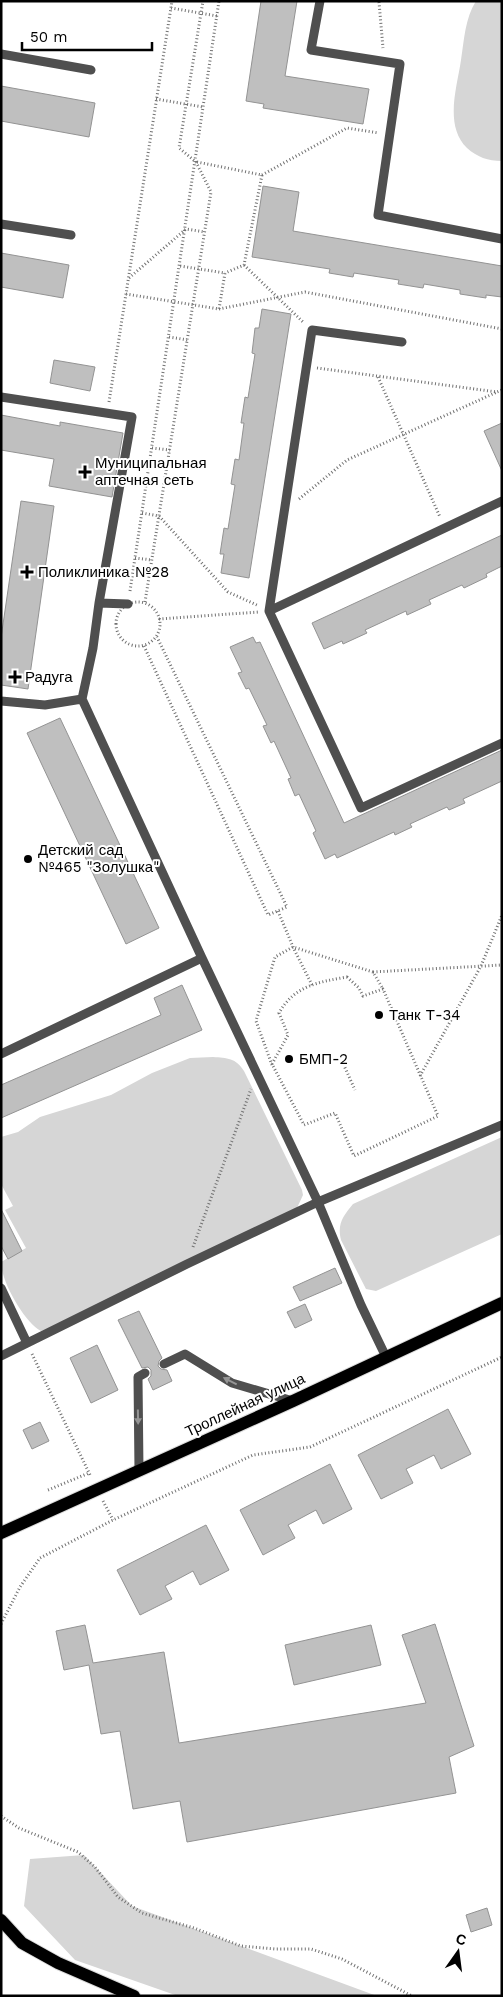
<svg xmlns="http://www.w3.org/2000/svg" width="503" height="1997" viewBox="0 0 503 1997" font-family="'Work Sans',sans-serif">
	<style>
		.green { fill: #d6d6d6 }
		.building { fill: #bfbfbf; stroke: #939393 }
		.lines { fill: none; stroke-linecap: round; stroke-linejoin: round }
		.primary-casing { stroke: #dbdbdb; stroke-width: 14 }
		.path { stroke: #717171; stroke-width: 3; stroke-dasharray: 1 2.5; stroke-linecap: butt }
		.service { stroke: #4f4f4f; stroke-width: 9 }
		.primary { stroke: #000; stroke-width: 12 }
		.oneway { fill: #959595 }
		.poi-dot { fill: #000; stroke: #fff; stroke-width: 2 }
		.labels { text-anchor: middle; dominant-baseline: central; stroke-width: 4; stroke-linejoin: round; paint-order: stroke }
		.poi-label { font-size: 15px; fill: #000; stroke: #fff; text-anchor: start }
		.street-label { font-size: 15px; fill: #000; stroke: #fff }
	</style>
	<rect width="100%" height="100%" fill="#fff"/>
	<path class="green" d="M 476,1 L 502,1 L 502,161 C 488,161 477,157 467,148 C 444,125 457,88 461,60 C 464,41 465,18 476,1 Z
		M 213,1057 C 227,1058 236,1058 244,1071 L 302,1190 L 303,1195 L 297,1208 L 54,1327 L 41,1331 C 24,1322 1,1281 1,1262 L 26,1248 L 5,1210 L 13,1206 L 1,1184 L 1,1137 L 18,1132 L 40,1117 L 111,1095 L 152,1073 L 190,1058 Z
		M 502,1137 L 502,1234 L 376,1291 L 366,1289 L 341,1240 C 337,1224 343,1216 353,1204 Z
		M 84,1855 L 132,1906 L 377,1996 L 178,1996 L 75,1960 L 24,1906 L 30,1859 Z"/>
	<path class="building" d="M 261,1 L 297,1 L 285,76 L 369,89 L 363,124 L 263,108 L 264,104 L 246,101 Z
		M 1,86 L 95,103 L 89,137 L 1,121 Z
		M 263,186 L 299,192 L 293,231 L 502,266 L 502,297 L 486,295 L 486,298 L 460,294 L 460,290 L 424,284 L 423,288 L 398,284 L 399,280 L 354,273 L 353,277 L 329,273 L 330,269 L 252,257 Z
		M 1,253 L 69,265 L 63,298 L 1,287 Z
		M 262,309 L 291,314 L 249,578 L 221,573 L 224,554 L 220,554 L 224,528 L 228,529 L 235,485 L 231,484 L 235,459 L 239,460 L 244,423 L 241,423 L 245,397 L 248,398 L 255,354 L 252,353 L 255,328 L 259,328 Z
		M 54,360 L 95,367 L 90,391 L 50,383 Z
		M 1,415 L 60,426 L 60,422 L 123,433 L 112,497 L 49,486 L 54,459 L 1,450 Z
		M 502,423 L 502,471 L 484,431 Z
		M 21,501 L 54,506 L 28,689 L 1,685 L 1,638 Z
		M 502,535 L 502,566 L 486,574 L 487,577 L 464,588 L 462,585 L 429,600 L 431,604 L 407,615 L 406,611 L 365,630 L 367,633 L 343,644 L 342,641 L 324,649 L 312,623 Z
		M 253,637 L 256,643 L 260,642 L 344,823 L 502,750 L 502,781 L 463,799 L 465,803 L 449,810 L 447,807 L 410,824 L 412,827 L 395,835 L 394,832 L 337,858 L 335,854 L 325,859 L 313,833 L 316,831 L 299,794 L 295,796 L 288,779 L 291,778 L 274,741 L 271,743 L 263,726 L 267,725 L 249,688 L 246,689 L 238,673 L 242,672 L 230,647 Z
		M 60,718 L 159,928 L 126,944 L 27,733 Z
		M 182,985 L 202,1030 L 1,1118 L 1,1085 L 161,1015 L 154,998 Z
		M 1,1209 L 22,1251 L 8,1259 L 1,1246 Z
		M 335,1268 L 342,1283 L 300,1301 L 293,1287 Z
		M 305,1304 L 312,1320 L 295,1328 L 287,1312 Z
		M 139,1311 L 162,1358 L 159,1361 L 158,1366 L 161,1369 L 167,1370 L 172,1381 L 153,1390 L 148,1379 L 151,1376 L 151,1370 L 148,1367 L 142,1368 L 118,1320 Z
		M 97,1345 L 118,1390 L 91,1403 L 70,1358 Z
		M 448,1409 L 471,1454 L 441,1469 L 434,1455 L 406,1469 L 413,1483 L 381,1499 L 358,1455 Z
		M 40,1422 L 49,1441 L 32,1449 L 23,1430 Z
		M 330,1464 L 352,1509 L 323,1524 L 316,1510 L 288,1525 L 295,1538 L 263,1555 L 240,1510 Z
		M 206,1525 L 229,1570 L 200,1585 L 193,1571 L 165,1586 L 172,1599 L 140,1615 L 117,1570 Z
		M 435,1624 L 474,1746 L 449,1757 L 456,1793 L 187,1842 L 180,1801 L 133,1809 L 120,1731 L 101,1734 L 89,1665 L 64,1670 L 56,1631 L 85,1625 L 93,1663 L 164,1652 L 179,1743 L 426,1703 L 402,1635 Z
		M 371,1625 L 381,1665 L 294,1685 L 285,1645 Z
		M 487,1908 L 492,1925 L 471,1932 L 466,1915 Z"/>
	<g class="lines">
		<g class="primary-casing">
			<path id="primary" d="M 1,1533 L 293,1401 L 502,1303
				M 1,1920 L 22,1943 L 58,1963 L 134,1996"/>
		</g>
		<path class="path" d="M 379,2 L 383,48
			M 171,8 L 217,16
			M 156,99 L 203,107
			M 197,162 L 262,175 L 244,265 L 225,273
			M 262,175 L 347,128 L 379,133
			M 244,265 L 303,322
			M 129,278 L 186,229 L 205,232
			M 126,294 L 219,309 L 225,273 L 180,266
			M 219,309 L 305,292 L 502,329
			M 169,337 L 188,340
			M 317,368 L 497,392 L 502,390
			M 378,377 L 440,517
			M 109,402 L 172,1
			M 152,448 L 170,450
			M 299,499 L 347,460 L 497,392
			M 142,513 L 159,516 L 228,592 L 259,606
			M 135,558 L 152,560
			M 130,591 L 219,1
			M116 624a22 22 0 1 1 44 0a22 22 0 1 1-44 0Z
			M 145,602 L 211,192 L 196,162 L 179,148 L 203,1
			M 159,619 L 259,612
			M 144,646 L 268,915 L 287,907 L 157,637
			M 278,911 L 293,947 L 312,985
			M 373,972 L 502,965
			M 347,977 L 359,988 L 363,996 L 383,989 L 438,1116 L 354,1156 L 335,1113 L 304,1125 L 272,1064 L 288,1035 L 279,1013 C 294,986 318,982 347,977 Z
			M 342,1061 L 355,1090
			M 272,1065 L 256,1021 L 275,957 L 293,947 L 373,972 L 383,989
			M 420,1076 L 481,966 L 502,915
			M 193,1247 L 251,1089
			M 32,1354 L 91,1477
			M 48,1490 L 89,1473
			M 103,1501 L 113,1520
			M 1,1624 L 20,1587 L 40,1558 L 113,1520 L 253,1455 L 310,1447 L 502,1357
			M 1,1816 L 19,1828 L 78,1852 L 95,1867 L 118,1897 L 142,1913 L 194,1928 L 241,1946 L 275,1949 L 311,1949 L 342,1959 L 412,1996"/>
		<path class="service" d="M 320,1 L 311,50 L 400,64 L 378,215 L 502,239
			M 1,54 L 91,70
			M 1,224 L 71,235
			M 402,342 L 312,330 L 269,611 L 361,808 L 502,743
			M 1,397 L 132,417 L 99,603
			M 128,604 L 99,603 L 93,648 L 82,699 L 202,958 L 318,1202 L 361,1305 L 386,1357
			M 269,611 L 502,501
			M 1,701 L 45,705 L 82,699
			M 1,1054 L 202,958
			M 1,1288 L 27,1343
			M 1,1356 L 187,1264 L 318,1202 L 502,1125
			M 164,1364 L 185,1354 L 232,1383 L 293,1401
			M 139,1471 L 138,1377 L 145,1373"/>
		<use href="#primary" class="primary"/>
	</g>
	<defs><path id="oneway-solid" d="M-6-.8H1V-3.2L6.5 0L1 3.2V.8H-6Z" transform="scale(1.25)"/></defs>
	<g class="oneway">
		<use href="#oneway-solid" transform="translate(230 1381) rotate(-153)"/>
		<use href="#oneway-solid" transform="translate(138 1417) rotate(89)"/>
	</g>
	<g class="poi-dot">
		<path d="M82.5 464.5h5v5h5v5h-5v5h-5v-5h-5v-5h5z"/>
		<path d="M24.5 564.5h5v5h5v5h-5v5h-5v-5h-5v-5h5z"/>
		<path d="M12.5 669.5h5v5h5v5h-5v5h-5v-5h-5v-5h5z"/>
		<circle cx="28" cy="859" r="5"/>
		<circle cx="379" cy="1015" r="5"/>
		<circle cx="289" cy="1059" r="5"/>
	</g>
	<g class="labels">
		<g class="poi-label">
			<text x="95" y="463">Муниципальная<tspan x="95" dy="17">аптечная сеть</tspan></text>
			<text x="38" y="572">Поликлиника №28</text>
			<text x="25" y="677">Радуга</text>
			<text x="38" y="850">Детский сад<tspan x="38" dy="17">№465 "Золушка"</tspan></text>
			<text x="389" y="1015">Танк Т-34</text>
			<text x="299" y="1059">БМП-2</text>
		</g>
		<g class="street-label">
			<text transform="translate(245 1405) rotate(-25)">Троллейная улица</text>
		</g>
	</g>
	<rect width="503" height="1997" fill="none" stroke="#000000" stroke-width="5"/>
	<g transform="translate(458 1952) rotate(14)" stroke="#ffffff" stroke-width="4" paint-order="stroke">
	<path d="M0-4L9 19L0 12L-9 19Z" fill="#000000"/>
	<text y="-8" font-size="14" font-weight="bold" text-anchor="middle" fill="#000000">С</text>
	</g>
	<path d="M22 42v8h130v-8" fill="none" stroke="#000000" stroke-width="2.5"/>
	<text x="30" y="42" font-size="15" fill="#000000" stroke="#ffffff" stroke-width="4" paint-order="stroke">50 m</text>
</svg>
